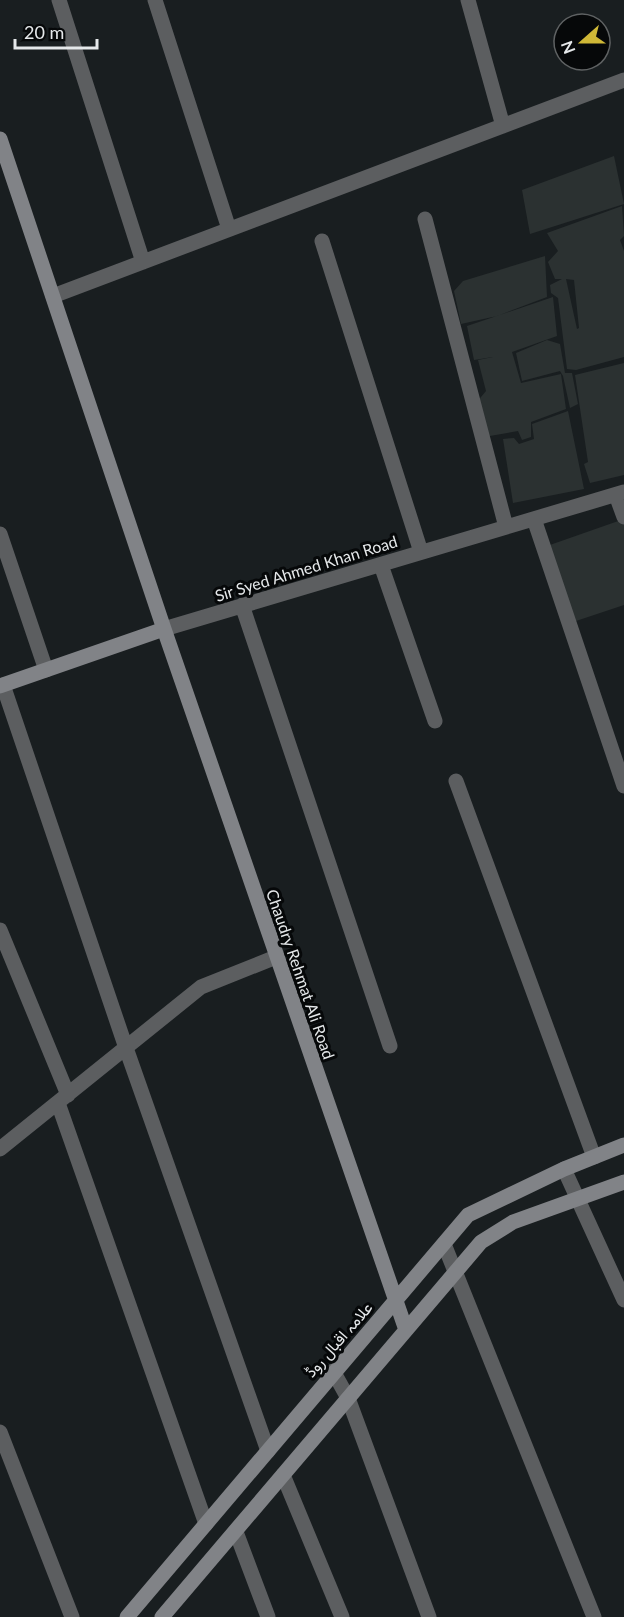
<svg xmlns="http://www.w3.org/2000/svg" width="624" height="1617" viewBox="0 0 624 1617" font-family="Lato,Vazirmatn,sans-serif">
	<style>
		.building { fill: #2b3131; fill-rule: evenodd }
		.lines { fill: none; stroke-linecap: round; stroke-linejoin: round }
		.street { stroke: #5c5e60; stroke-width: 15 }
		.secondary { stroke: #818387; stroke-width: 15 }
		.labels { text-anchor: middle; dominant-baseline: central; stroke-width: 6; stroke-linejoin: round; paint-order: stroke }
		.street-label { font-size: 16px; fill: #e5e8ea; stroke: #060809 }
	</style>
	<rect width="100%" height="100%" fill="#191e20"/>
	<path class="building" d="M 614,156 L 624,204 L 530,234 L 522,190 Z
		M 622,206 L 624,236 L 620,240 L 624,251 L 624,357 L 576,370 L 567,369 L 558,298 L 551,293 L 550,285 L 562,279 L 555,279 L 548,262 L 558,251 L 547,233 ZM 566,279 L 574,280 L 579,328 L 577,329 Z
		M 545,256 L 547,297 L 497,316 L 461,324 L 454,291 L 463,281 Z
		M 553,297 L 557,336 L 512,352 L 521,383 L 561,374 L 566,409 L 531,422 L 531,437 L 522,440 L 518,431 L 484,437 L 476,403 L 486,391 L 478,360 L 493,357 L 474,360 L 467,326 Z
		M 547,340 L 560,344 L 565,373 L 572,373 L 578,404 L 570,408 L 563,376 L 560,371 L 522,381 L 516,353 Z
		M 624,363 L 624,475 L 590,483 L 584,464 L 588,462 L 575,375 Z
		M 568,411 L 584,489 L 513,503 L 503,439 L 514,438 L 519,444 L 534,439 L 532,424 Z
		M 624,519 L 624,605 L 573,622 L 547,546 Z"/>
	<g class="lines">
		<path class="street" d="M 59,0 L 143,262
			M 155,0 L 229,229
			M 468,0 L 503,126
			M 425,219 L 506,527
			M 322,241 L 421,552
			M 53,296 L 624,80
			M 616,495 L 624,517
			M 534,519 L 624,786
			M 0,534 L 46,670
			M 381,565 L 435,721
			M 242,605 L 390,1046
			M 164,629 L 624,492
			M 3,685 L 126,1048 L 268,1451
			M 456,781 L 594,1157
			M 0,930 L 68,1095
			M 58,1103 L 206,1524
			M 0,1149 L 201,987 L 276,957
			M 564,1169 L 624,1300
			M 444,1244 L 594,1617
			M 333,1371 L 348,1398 L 429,1617
			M 0,1432 L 72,1617
			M 283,1475 L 342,1617
			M 236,1532 L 268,1617"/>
		<path class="secondary" d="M 0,139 L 164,629 L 406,1330
			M 0,686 L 164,629
			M 127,1617 L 468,1215 L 564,1169 L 624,1145
			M 162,1617 L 481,1242 L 513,1222 L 624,1182"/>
	</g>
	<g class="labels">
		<g class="street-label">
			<text transform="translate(306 568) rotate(-17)">Sir Syed Ahmed Khan Road</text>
			<text transform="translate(301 974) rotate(71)">Chaudry Rehmat Ali Road</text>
			<text transform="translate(338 1339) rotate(-49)">علامہ اقبال روڈ</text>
		</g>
	</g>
	<g transform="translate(582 42) rotate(249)"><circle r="28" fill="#060809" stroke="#5f6263" stroke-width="1.5"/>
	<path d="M0-4.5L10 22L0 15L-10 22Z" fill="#cfb837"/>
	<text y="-9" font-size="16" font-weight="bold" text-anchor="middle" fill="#e5e8ea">N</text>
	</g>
	<path d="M15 39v9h82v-9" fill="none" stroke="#e5e8ea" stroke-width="3"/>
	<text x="24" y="39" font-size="18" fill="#e5e8ea" stroke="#060809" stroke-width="4.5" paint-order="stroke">20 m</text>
</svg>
